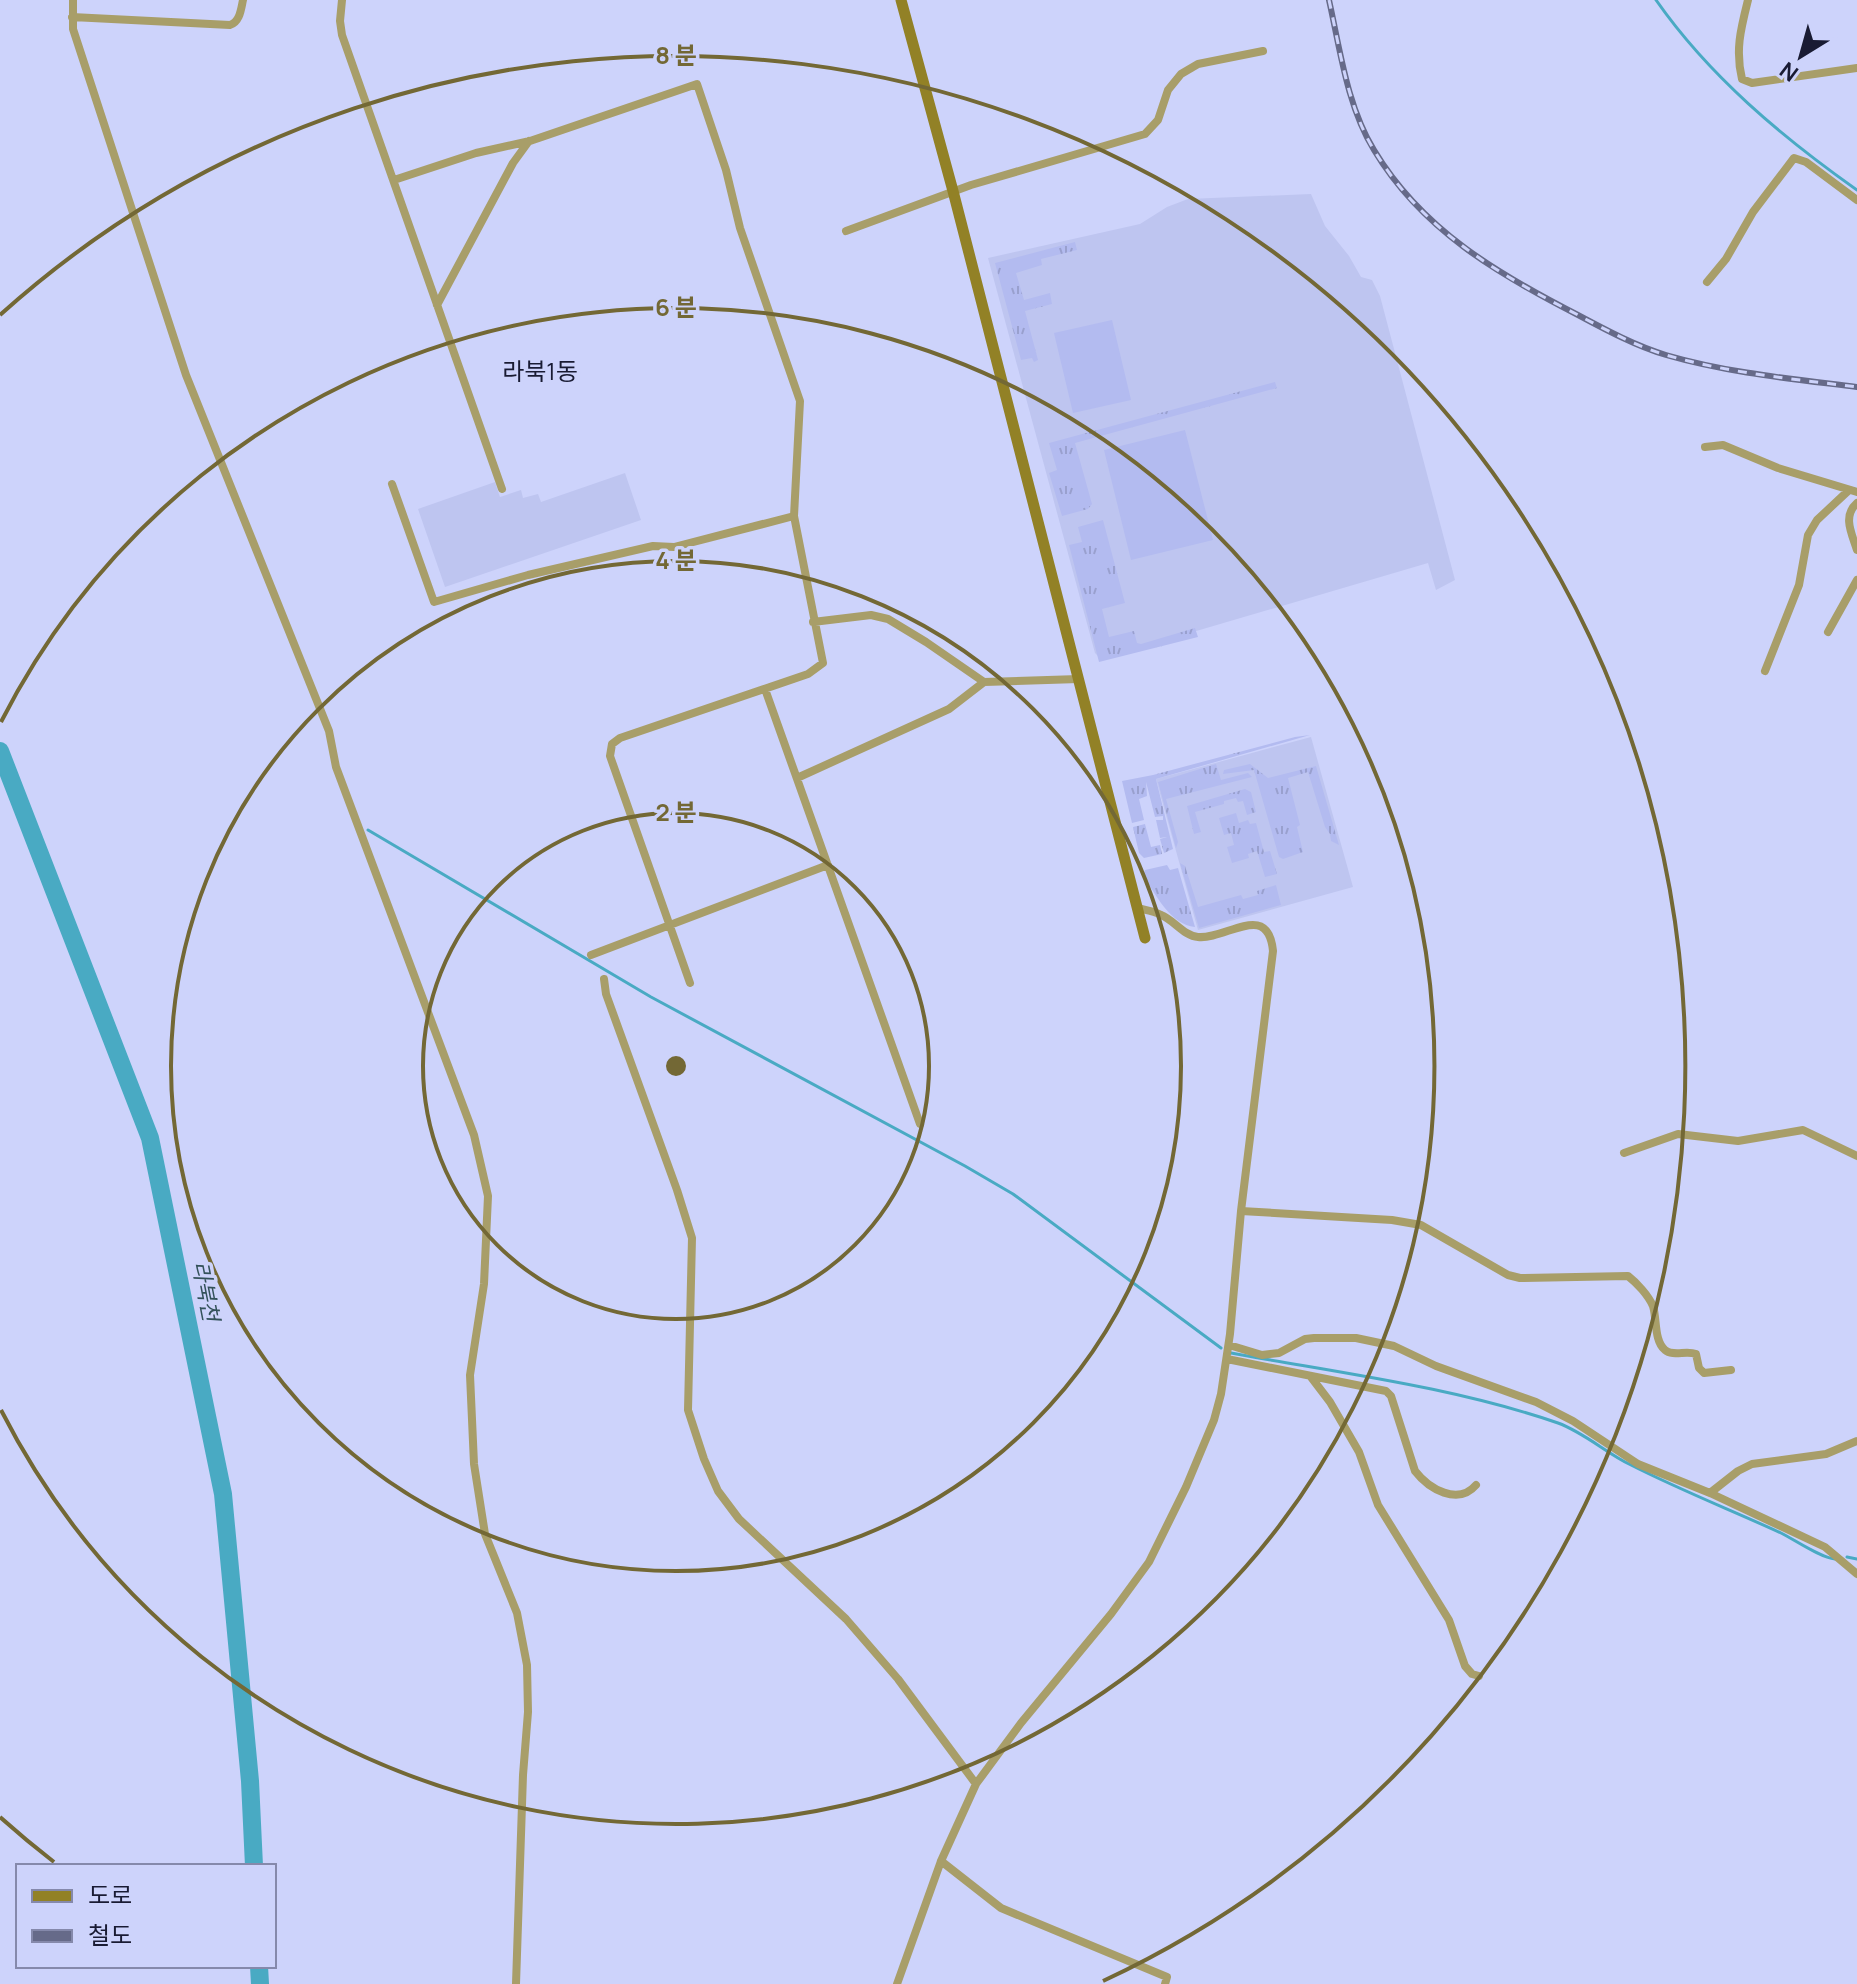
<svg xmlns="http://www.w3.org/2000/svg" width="1857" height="1984" viewBox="0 0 1857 1984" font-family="Manrope,'Noto Sans KR',sans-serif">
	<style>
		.built { fill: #bec5f0 }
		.grass { fill: url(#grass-tufts) }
		.pitch { fill: #b3bbf0 }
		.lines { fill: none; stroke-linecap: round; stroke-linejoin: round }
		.stream { stroke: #49aac3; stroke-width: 3 }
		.river { stroke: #49aac3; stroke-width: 18 }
		.street { stroke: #a89e69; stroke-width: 8 }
		.secondary { stroke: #928126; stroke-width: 11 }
		.rail-casing { stroke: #666a89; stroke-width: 6 }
		.rail { stroke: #cdd3fb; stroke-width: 3; stroke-dasharray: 9; stroke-linecap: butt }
		.ring { fill: none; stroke: #736835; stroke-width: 4 }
		.labels { text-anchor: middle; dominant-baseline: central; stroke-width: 7; stroke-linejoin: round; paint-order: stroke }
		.water-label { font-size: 22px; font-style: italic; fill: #33515a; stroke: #cdd3fb }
		.quarter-label { font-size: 24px; fill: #191b33; stroke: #cdd3fb }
		.centre { fill: #736835; stroke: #cdd3fb; stroke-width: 4 }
		.ring-label { font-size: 24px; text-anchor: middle; font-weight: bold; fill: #736835; stroke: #cdd3fb; stroke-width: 7; stroke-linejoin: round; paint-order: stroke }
	</style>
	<defs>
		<pattern id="grass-tufts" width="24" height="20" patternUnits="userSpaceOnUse" patternTransform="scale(2)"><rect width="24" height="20" fill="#b3bbf0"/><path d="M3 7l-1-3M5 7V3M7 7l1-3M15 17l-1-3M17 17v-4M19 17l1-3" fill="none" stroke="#99a0ce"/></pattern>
	</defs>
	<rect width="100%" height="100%" fill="#cdd3fb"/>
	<path class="built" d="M 1311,194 L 1325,226 L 1349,256 L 1361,277 L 1372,280 L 1380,296 L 1455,580 L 1436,590 L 1428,563 L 1101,659 L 1095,653 L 988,258 L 1140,224 L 1167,207 L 1188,199 Z
		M 625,473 L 641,520 L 445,587 L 418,509 L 495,482 L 500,497 L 521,490 L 523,498 L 538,494 L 541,502 Z
		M 1311,737 L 1353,887 L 1198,930 L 1156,779 Z"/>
	<path class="grass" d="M 1075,242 L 1077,250 L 1041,259 L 1042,265 L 1016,273 L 1024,300 L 1050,293 L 1052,304 L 1025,311 L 1038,360 L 1034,362 L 1032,358 L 1021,360 L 995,263 Z
		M 1275,382 L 1277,388 L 1075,443 L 1092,504 L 1088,509 L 1062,516 L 1049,473 L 1057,470 L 1049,443 Z
		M 1103,520 L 1125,603 L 1102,609 L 1109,637 L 1134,631 L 1137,643 L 1141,644 L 1195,628 L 1198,637 L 1099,662 L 1069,545 L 1082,542 L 1078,527 Z
		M 1310,735 L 1156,779 L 1173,849 L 1164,853 L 1160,839 L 1167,837 L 1160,838 L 1156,820 L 1163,820 L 1163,816 L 1155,817 L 1146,782 L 1147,796 L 1139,799 L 1144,820 L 1132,823 L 1122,781 L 1153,775 L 1295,737 Z
		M 1216,764 L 1221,780 L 1248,773 L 1252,777 L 1166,799 L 1178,842 L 1176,848 L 1158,782 Z
		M 1250,764 L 1268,778 L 1316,766 L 1339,845 L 1331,841 L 1330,834 L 1325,827 L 1308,772 L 1288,778 L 1300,825 L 1297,827 L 1303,852 L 1283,859 L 1279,857 L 1254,770 L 1223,774 L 1224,770 Z
		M 1245,789 L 1251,792 L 1256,812 L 1247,815 L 1243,801 L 1238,802 L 1236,798 L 1224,801 L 1224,804 L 1195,812 L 1201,832 L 1194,834 L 1187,806 Z
		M 1236,813 L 1239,823 L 1248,820 L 1250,824 L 1256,823 L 1264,852 L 1270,851 L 1277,874 L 1265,877 L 1257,851 L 1248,854 L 1249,858 L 1232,863 L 1227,847 L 1234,845 L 1231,833 L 1224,835 L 1219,818 Z
		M 1145,824 L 1151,847 L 1160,845 L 1162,854 L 1144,858 L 1139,853 L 1133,827 Z
		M 1180,863 L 1185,866 L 1198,907 L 1241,895 L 1243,899 L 1258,895 L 1257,891 L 1276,885 L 1281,905 L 1199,928 Z
		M 1167,865 L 1170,870 L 1178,868 L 1195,927 C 1171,925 1155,894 1143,875 L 1145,870 Z"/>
	<path class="pitch" d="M 1112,320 L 1131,400 L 1073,413 L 1054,333 Z
		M 1185,430 L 1213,540 L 1131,560 L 1104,450 Z"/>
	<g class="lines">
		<path class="stream" d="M 1656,0 C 1709,76 1782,137 1857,190
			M 368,830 L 651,997 L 965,1166 L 1013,1194 L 1221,1348
			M 1231,1353 C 1340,1373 1453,1387 1558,1423 C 1585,1433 1606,1453 1631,1465 C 1680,1490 1731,1510 1781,1533 C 1795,1540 1821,1558 1835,1559
			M 1847,1557 L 1857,1559"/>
		<path class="river" d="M 0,751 L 150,1138 L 223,1494 L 250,1781 L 254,1866
			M 259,1966 L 260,1984"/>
		<path class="street" d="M 73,0 L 73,29 L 186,375 L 329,731 L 336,767 L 474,1135 L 488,1196 L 484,1284 L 470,1375 L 474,1464 L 485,1534 L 517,1613 L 527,1665 L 528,1712 L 523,1775 L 516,1984
			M 342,0 L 340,21 L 342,35 L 502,489
			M 1748,0 C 1741,28 1735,50 1742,79 L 1752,83 L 1857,68
			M 72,17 L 230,25 C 240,22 241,9 243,0
			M 394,180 L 476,153 L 530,141 L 697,84 L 726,170 L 740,228 L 800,401 L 794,516
			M 846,231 L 971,185 L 1145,134 L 1158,120 L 1168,90 L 1181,74 L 1198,64 L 1263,51
			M 1707,282 L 1726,259 L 1753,212 L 1794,158 L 1806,162 L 1857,200
			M 437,305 L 513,163 L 529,141
			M 1705,447 L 1723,445 L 1778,468 L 1857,492
			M 392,484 L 434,602 L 528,575 L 653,546 L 674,547 L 794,516 L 823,663 L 808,674 L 620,738 L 612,744 L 610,756 L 690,983
			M 1857,503 C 1842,516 1852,534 1857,550
			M 813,622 L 871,615 L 888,619 L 926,642 L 984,682 L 1079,679
			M 1828,632 L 1857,580
			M 1765,671 L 1799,585 L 1808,535 L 1817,520 L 1848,491
			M 765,689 L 920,1124
			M 797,778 L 949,709 L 984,682
			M 591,955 L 828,865
			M 604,979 L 606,994 L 677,1190 L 692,1238 L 688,1410 L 704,1459 L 718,1491 L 739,1519 L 846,1619 L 898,1679 L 976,1784
			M 1624,1153 L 1678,1134 L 1738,1141 L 1803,1130 L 1857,1156
			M 1241,1211 L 1392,1220 L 1421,1225 L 1508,1275 L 1520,1278 L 1628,1276 C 1637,1283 1648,1295 1653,1306 C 1657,1319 1654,1341 1665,1350 C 1673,1357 1686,1350 1696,1354 L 1699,1368 L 1704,1373 L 1731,1370
			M 1229,1345 L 1262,1355 L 1279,1353 L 1305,1339 L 1314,1338 L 1356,1338 L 1394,1346 L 1436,1366 L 1536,1402 L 1573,1421 L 1638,1464 L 1710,1493 L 1825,1547 L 1857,1574
			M 1227,1359 L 1386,1391 L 1391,1396 L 1415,1471 C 1429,1489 1458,1506 1476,1485
			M 1311,1377 L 1330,1402 L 1359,1452 L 1378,1505 L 1449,1620 L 1465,1666 L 1472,1674 L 1479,1676
			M 1710,1493 L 1738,1471 L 1752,1464 L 1826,1454 L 1857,1441
			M 941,1861 L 1001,1908 L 1167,1977 L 1165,1984
			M 897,1984 L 941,1861 L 976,1784 L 1021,1723 L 1111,1614 L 1149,1562 L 1186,1487 L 1214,1420 L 1221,1394 L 1230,1334 L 1241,1211 L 1273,951 C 1268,900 1226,940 1198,937 C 1184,936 1174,920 1161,915 C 1154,911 1145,910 1137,908"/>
		<path class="secondary" d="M 901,0 L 953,191 L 1145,938"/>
		<g class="rail-casing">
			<path id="rail" d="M 1329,0 C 1340,49 1347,106 1374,150 C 1422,230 1498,274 1578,315 C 1606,330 1636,346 1666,355 C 1728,373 1793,379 1857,387"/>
		</g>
		<use href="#rail" class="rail"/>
	</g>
	<g class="ring">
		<circle cx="676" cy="1066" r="253"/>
		<circle cx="676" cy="1066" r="505"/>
		<path d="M1 722A758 758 0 1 1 1 1410"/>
		<path d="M54 1862A1010 1010 0 0 1 0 1817M0 315A1010 1010 0 1 1 1103 1981"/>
	</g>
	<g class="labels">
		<g class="water-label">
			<text transform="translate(206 1291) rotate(79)">라북천</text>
		</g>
		<g class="quarter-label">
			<text x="540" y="370">라북1동</text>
		</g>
	</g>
	<circle cx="676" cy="1066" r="12" class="centre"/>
	<g class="ring-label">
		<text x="676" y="64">8 분</text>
		<text x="676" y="316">6 분</text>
		<text x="676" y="569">4 분</text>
		<text x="676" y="821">2 분</text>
	</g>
	<rect x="16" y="1864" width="260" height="104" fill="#cdd3fb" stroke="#8589ab" stroke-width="2"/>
	<rect x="32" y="1890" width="40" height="12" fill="#928126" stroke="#8589ab" stroke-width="2"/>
	<text x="88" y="1904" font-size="24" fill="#191b33">도로</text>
	<rect x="32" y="1930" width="40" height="12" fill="#666a89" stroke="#8589ab" stroke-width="2"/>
	<text x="88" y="1944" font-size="24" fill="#191b33">철도</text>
	<g transform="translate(1801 56) rotate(217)" stroke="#cdd3fb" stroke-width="6" paint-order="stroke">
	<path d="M0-6L14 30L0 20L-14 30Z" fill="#191b33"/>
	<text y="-12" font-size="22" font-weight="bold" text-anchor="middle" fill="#191b33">N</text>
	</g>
</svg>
